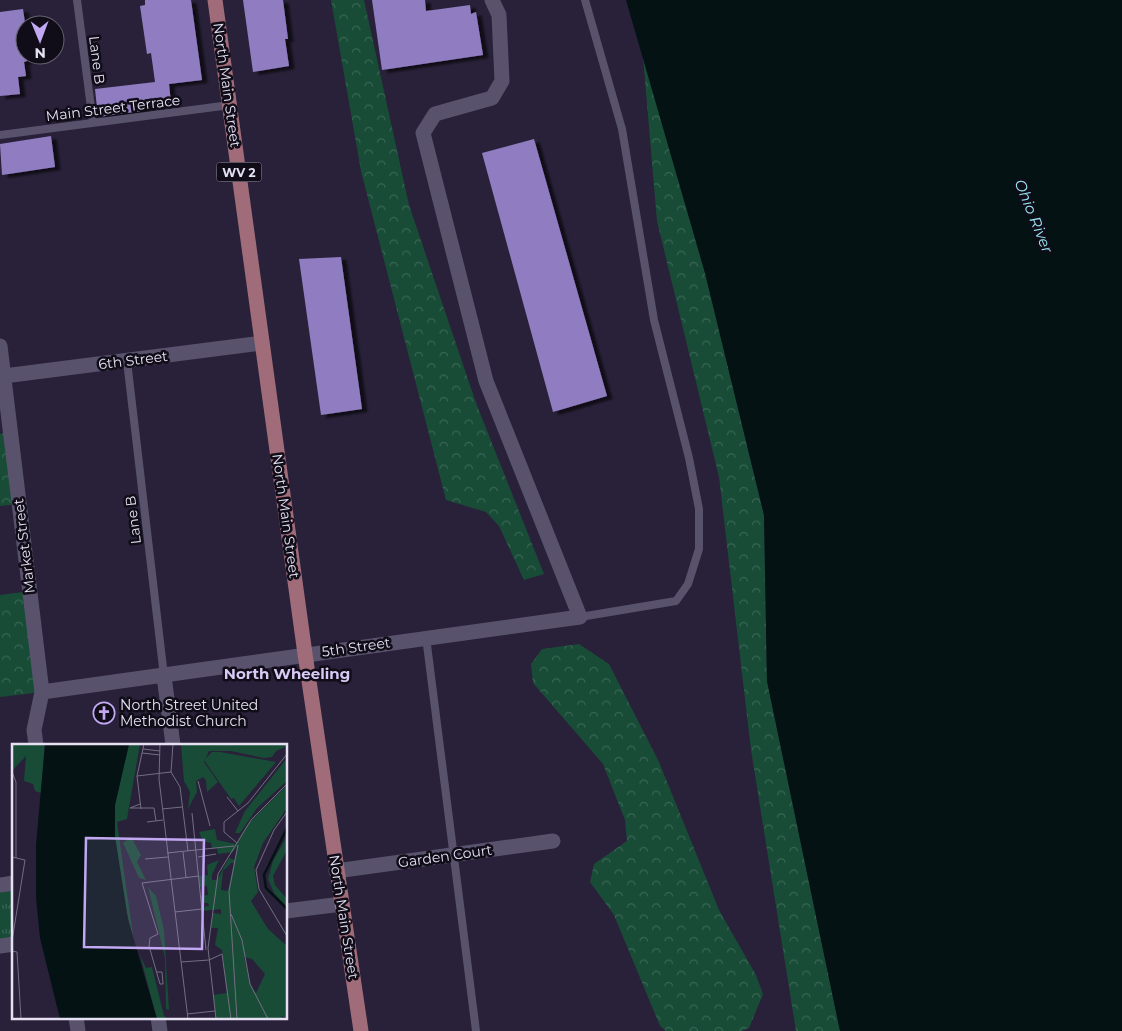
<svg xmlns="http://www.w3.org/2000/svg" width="1122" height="1031" viewBox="0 0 1122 1031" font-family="Montserrat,sans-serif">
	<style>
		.grass { fill: url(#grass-tufts) }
		.forest { fill: url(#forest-crowns) }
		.water { fill: #041214 }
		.building { fill: #907dc1; filter: url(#shadow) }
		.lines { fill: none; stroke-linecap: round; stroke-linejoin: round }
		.service { stroke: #59526d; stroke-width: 8 }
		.minor { stroke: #59526d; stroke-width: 15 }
		.primary { stroke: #a16c79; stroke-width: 15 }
		.labels { text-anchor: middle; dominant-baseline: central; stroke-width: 5; stroke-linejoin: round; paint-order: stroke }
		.shield { fill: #100d18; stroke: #a5a1b1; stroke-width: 1 }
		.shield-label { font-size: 12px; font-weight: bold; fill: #e5e1f2 }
		.street-label { font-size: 14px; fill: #e5e1f2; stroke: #100d18 }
		.poi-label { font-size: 14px; fill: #e5e1f2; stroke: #100d18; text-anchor: start }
		.water-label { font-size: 15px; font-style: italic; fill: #9ae9f7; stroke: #100d18 }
		.neighbourhood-label { font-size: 15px; font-weight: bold; fill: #d8caf5; stroke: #100d18 }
		.inset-river { fill: none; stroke: #041214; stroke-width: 2.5 }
		.inset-road { fill: none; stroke: #746e83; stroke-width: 1 }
		.view { fill: #c2a8f2; fill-opacity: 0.15; stroke: #c2a8f2; stroke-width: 2.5 }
		.inset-edge { fill: none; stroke: #e5e1f2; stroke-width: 2.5 }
	</style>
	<defs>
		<pattern id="grass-tufts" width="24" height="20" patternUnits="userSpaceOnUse" patternTransform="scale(1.25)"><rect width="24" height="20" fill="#184c37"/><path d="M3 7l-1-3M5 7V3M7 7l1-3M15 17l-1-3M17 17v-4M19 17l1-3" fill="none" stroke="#396654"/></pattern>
		<pattern id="forest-crowns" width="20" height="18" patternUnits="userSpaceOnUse" patternTransform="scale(1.25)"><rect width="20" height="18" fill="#184c37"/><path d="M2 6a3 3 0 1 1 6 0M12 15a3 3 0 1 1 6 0" fill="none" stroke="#396654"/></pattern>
		<filter id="shadow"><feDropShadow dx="5.5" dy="3" stdDeviation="1" flood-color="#0009"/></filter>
	</defs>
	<rect width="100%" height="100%" fill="#282139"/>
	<path class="grass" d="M 14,883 L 14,944 L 0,946 L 0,885 Z"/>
	<path class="forest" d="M 331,0 L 364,0 L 409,205 L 476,403 L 544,574 L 524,580 L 499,526 L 486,512 L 446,500 L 361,171 Z
		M 643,57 L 705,273 L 764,515 L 767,681 L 840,1031 L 796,1031 L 751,750 L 719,477 L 657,221 Z
		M 11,432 L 19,504 L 0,506 L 0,434 Z
		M 30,591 L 42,692 L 0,697 L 0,595 Z
		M 579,644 L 609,664 L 659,762 L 719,910 L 756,975 L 763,994 L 749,1028 L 742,1031 L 666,1031 L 660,1026 L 614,915 L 590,882 L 594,864 L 627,841 L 625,820 L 603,764 L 533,683 L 531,664 L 542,649 Z"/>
	<path class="water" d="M 626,0 L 1122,0 L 1122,1031 L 840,1031 L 767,681 L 764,515 L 705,273 Z"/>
	<path class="building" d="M 145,0 L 191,0 L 202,80 L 169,84 L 171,103 L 140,107 L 141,111 L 98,117 L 95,89 L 155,82 L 151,53 L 147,54 L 140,6 L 145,5 Z
		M 243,0 L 283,0 L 288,39 L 285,39 L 289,66 L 253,72 Z
		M 372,0 L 425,0 L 426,11 L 470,5 L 471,14 L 476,12 L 483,55 L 382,70 Z
		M 23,9 L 25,23 L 22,23 L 27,61 L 24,62 L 26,76 L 18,77 L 20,94 L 0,96 L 0,12 Z
		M 51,136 L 55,167 L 2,175 L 0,144 Z
		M 534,139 L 607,396 L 553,412 L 482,153 Z
		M 341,257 L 362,409 L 321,415 L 299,259 Z"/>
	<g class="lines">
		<path class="service" d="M 77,0 L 93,123
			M 0,135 L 230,105
			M 127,361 L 164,676
			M 580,617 L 676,601 L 688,584 L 699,549 L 699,509 L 689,458 L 654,320 L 622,129 L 585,0
			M 426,637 L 476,1031"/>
		<path class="minor" d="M 0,346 L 42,692 L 34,730 L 36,745
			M 4,376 L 262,343
			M 164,676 L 173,745
			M 42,692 L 580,617 L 486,381 L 423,133 L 435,114 L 492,98 L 502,81 L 499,15 L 492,0
			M 336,871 L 553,841
			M 0,885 L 14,883
			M 286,911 L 342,904
			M 0,946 L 14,944
			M 76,1017 L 78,1031
			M 158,1017 L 160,1031"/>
		<path class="primary" d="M 215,0 L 305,654 L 361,1031"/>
	</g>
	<defs>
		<g id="church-ring" transform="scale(1.125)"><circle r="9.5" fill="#100d18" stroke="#c2a8f2" stroke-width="1.5"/><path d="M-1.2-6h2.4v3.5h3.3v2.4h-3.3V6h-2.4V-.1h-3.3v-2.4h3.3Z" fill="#c2a8f2"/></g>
	</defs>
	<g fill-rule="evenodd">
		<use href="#church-ring" x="104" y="713"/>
	</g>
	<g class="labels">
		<rect class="shield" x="216.5" y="162.5" width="45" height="19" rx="4"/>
		<g class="shield-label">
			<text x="239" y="172">WV 2</text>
		</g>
		<g class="street-label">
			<text transform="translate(97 60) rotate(83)">Lane B</text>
			<text transform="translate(227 85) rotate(82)">North Main Street</text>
			<text transform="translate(113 108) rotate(-7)">Main Street Terrace</text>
			<text transform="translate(133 360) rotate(-7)">6th Street</text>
			<text transform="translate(286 516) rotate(82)">North Main Street</text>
			<text transform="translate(133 520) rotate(-97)">Lane B</text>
			<text transform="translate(24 546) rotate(-97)">Market Street</text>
			<text transform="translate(356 647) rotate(-8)">5th Street</text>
			<text transform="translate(445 856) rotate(-8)">Garden Court</text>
			<text transform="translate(344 917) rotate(81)">North Main Street</text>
		</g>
		<g class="poi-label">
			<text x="120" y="705">North Street United<tspan x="120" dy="16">Methodist Church</tspan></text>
		</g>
		<g class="water-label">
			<text transform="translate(1034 216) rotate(68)">Ohio River</text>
		</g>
		<g class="neighbourhood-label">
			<text x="287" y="673">North Wheeling</text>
		</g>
	</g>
	<g transform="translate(12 744)">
		<rect width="275" height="275" fill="#282139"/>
		<path d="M 33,0 L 29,49 L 23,47 L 21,40 L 12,37 L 14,12 L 0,27 L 0,1 ZM 117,0 L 128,0 L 115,75 L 105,78 L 122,198 L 110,149 L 103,92 L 103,61 ZM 169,0 L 275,0 L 275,2 L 264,7 L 260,13 L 252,14 L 219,7 L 197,7 L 192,18 L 206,38 L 195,48 L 194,36 L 191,33 L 184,37 L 185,48 L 176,65 L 178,48 L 172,37 ZM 275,14 L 275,37 L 245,64 L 228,89 L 223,89 L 233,67 ZM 275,41 L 275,64 L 251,99 L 242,123 L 246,148 L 239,157 L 256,185 L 275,202 L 275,275 L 270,272 L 268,275 L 204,275 L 201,251 L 215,249 L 210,206 L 203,201 L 206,184 L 199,184 L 201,169 L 209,170 L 209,165 L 190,167 L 190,163 L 197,162 L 196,159 L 189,159 L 189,152 L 196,151 L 195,142 L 188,143 L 187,132 L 196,131 L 195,121 L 207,116 L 200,131 L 200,136 L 205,136 L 217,114 L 223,116 L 226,101 L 221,108 L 206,110 L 205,104 L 200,105 L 199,99 L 191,97 L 187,88 L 203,85 L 205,96 L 224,100 L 235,81 ZM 219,119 L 222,119 L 216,147 L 209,146 L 211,127 ZM 232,213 L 240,215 L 253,230 L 244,249 L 238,240 ZM 275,92 L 275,106 L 261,132 L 263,141 L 275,155 L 275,163 L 262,149 L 256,135 L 261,117 ZM 119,93 L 129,111 L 125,118 L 134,136 L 127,134 L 111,99 ZM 136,143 L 144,152 L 152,186 L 157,266 L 154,265 L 153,214 ZM 128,211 L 134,224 L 140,223 L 152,272 L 156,275 L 145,275 Z" fill="#184c37" fill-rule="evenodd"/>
		<path d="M 200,8 L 208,8 L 264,18 L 227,62 L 222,54 L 219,55 L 192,16 Z" fill="#184c37"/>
		<path d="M 1,1 L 13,12 L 0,22 L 0,1 Z" fill="#184c37"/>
		<path d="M 33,0 L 117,0 L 103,61 L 103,92 L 116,175 L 145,275 L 48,275 L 28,194 L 24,154 L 24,101 Z" fill="#041214"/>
		<path class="inset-river" d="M 275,84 L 252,131 L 254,144 L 275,165"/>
		<path class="inset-road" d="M 148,0 L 147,35 L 176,275M 161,0 L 159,28 L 168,43 L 176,107M 131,5 L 148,7M 130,9 L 148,11M 0,28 L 4,38 L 4,114M 125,32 L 159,28M 186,37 L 198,82M 215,53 L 226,67M 128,60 L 118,64 L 142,64 L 144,77M 129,65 L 125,32 L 132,0M 150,65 L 170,63M 275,68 L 262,86 L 244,126 L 247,145 L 275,192M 180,69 L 194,206M 135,78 L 151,76M 225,99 L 212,88 L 212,78 L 236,59 L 275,10M 171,108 L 174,133M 155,109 L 222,102M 0,113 L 13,116 L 0,197M 186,113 L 204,110M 133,115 L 156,113M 163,168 L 190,165M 219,170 L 230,196 L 238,240 L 256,275M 0,207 L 5,208 L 9,275M 197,216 L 210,210 L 219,275M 169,218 L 197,216M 145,228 L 150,228 L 151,240 L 148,240 L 137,202 L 138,194 L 146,190 L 130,139 L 187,132M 175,270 L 203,267M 204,275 L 196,204 L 206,130 L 239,76 L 275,40M 225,275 L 217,147 L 226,101"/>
		<path class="view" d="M 74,94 L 192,96 L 190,205 L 72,203 Z"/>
		<rect width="275" height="275" class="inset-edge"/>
	</g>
	<g transform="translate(40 40) rotate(179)"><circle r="24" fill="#100d18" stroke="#65626f"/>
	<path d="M0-4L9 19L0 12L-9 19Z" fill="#c2a8f2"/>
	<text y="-8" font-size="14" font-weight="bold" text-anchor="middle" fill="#e5e1f2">N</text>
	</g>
</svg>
